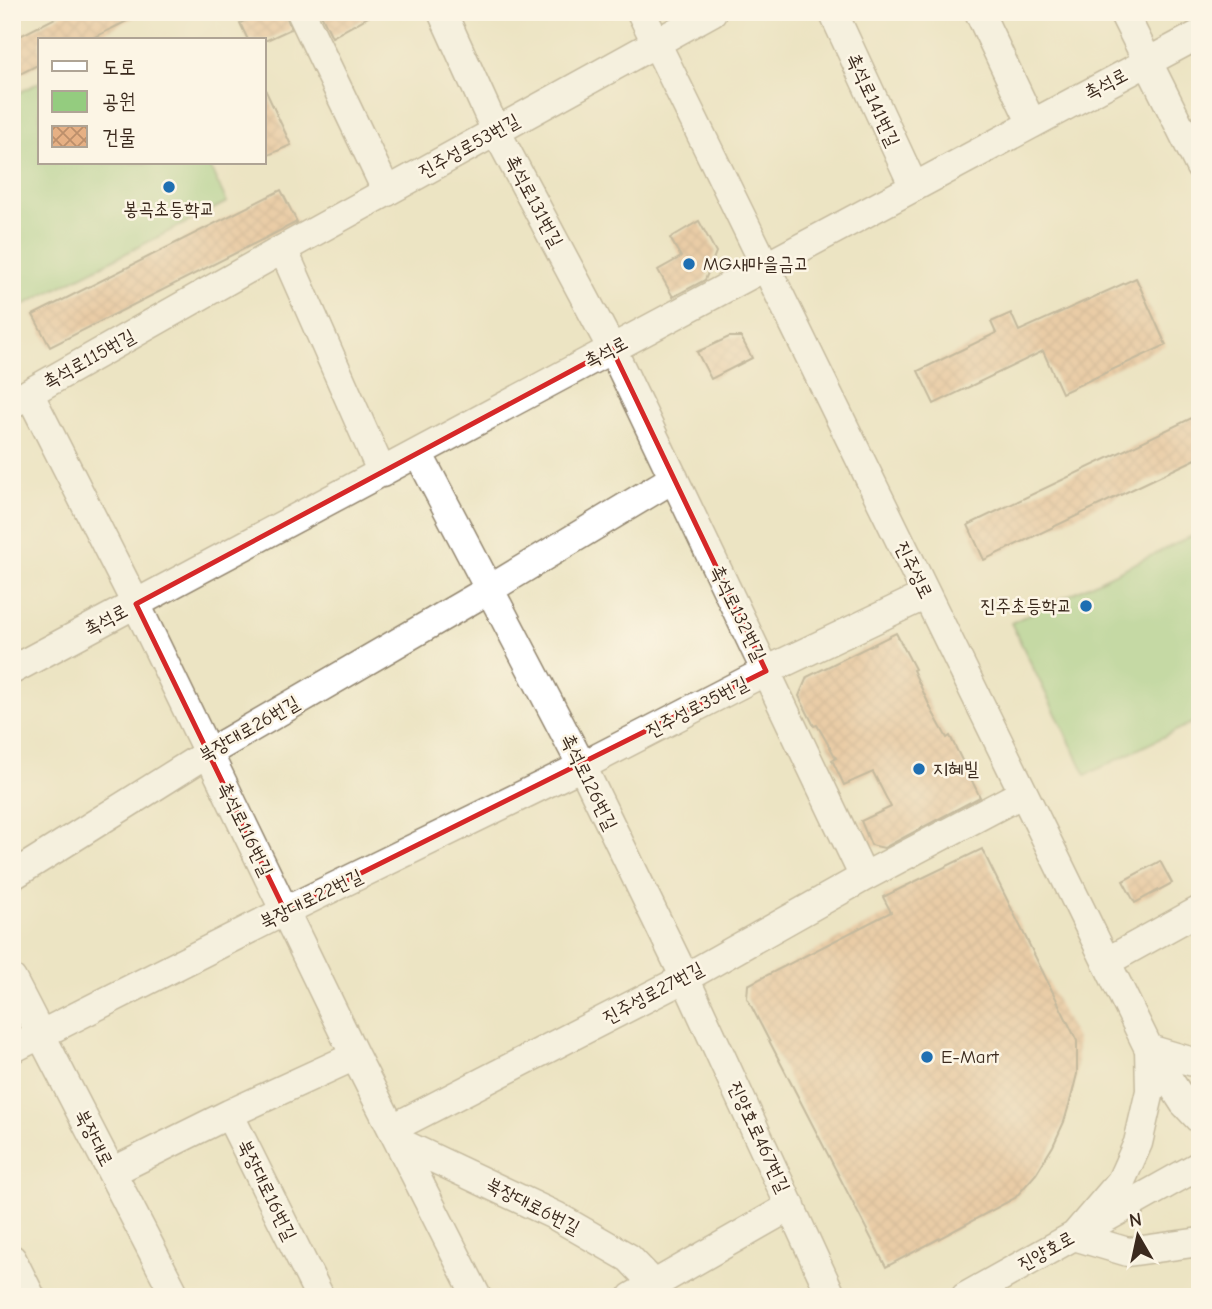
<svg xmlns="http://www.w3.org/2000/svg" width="1212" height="1309" viewBox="0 0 1212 1309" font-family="'Comic Neue','Poor Story',sans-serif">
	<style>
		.green { fill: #94cc7f; stroke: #687b4e; stroke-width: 2 }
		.building { fill: url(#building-cross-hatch) }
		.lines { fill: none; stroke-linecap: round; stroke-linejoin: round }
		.minor-casing { stroke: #948770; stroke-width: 31 }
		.minor { stroke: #fff; stroke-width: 28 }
		.marked { fill: none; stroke: #d62828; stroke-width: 5; stroke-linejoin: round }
		.poi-dot { fill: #1f6fb2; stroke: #fcf5e5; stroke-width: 2.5 }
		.labels { text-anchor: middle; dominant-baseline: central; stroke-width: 5; stroke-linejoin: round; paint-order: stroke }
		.street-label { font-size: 19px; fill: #3b2a1e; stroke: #fcf5e5 }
		.poi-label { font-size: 19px; fill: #3b2a1e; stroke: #fcf5e5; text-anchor: start }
	</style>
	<defs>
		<pattern id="building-cross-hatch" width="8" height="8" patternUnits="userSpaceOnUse" patternTransform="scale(1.75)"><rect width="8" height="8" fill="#e6b084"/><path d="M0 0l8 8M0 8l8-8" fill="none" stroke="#bc8f6b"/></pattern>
	</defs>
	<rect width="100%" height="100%" fill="#fcf5e5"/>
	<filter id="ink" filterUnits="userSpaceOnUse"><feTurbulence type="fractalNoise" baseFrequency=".0143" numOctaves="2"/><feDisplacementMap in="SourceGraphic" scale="14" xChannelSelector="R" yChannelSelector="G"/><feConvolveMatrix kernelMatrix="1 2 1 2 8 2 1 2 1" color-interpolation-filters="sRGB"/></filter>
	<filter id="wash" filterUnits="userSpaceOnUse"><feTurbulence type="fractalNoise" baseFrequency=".00686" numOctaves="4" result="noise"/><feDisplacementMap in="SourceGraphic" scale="28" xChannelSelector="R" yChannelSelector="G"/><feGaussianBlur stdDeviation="1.57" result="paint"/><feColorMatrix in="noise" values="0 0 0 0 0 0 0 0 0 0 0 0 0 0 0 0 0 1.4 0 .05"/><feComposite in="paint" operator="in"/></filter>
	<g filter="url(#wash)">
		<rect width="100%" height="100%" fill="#ece4c3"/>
		<path class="green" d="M 40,82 L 40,163 L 208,163 L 227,202 L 12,311 L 12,96 Z
			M 1200,532 L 1200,719 L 1086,775 L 1011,623 Z"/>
		<g id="blocks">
			<path class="building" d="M 67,12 L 145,12 L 89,40 L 40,40 L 40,64 L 12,78 L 12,40 Z
				M 262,12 L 285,12 L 291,29 L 267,40 L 248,40 L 240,23 Z
				M 320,12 L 377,12 L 332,37 Z
				M 264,87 L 291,145 L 264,157 Z
				M 281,190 L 297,222 L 50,347 L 33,315 Z
				M 699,221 L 716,252 L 705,280 L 673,297 L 658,270 L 681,257 L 670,238 Z
				M 1136,278 L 1166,345 L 1062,393 L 1043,351 L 934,404 L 918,371 L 996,333 L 991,322 L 1011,313 L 1019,331 Z
				M 729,337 L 741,337 L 752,358 L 711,379 L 697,352 Z
				M 1200,414 L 1200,457 L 984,560 L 968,525 Z
				M 896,633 L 915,669 L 913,670 L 932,711 L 947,738 L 950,736 L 980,797 L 884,848 L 871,845 L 861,821 L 891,807 L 873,772 L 844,785 L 832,760 L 836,758 L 817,725 L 814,726 L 799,696 L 807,677 Z
				M 982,849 L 1077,1041 L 1077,1074 L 1071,1098 L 1064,1122 L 1053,1146 L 1036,1174 L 1015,1198 L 886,1267 L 747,998 L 748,985 L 891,912 L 883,897 Z
				M 1160,861 L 1172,883 L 1135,903 L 1123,881 Z"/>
		</g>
	</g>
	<g filter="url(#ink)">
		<use href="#blocks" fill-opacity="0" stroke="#948770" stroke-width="2"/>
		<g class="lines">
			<g class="minor-casing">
				<path id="minor" d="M 301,12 L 387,192
					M 442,12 L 496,131 L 612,349 L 864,877
					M 641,12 L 1149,1049 L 1184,1103 L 1200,1120
					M 833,12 L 914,187
					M 979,12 L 1032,124
					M 1123,12 L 1200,167
					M 283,249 L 382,473
					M 29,393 L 136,604 L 355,1056 L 477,1297
					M 12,404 L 29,393 L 283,249 L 712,12
					M 418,453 L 582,766 L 685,978 L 832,1297
					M 12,670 L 1200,34
					M 12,876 L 208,753 L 490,589 L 674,478
					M 1106,962 L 1200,910
					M 12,979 L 176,1297
					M 12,1049 L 285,911 L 582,766 L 766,671 L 926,595
					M 1200,1064 L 1149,1049 L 1150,1091 L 1138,1143 L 1121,1181 L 1074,1236 L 1128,1252 L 1200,1242
					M 229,1114 L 320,1297
					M 393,1128 L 685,978 L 864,877 L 1023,793
					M 401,1143 L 556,1216 L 629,1258 L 654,1284
					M 112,1172 L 229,1114 L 355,1056
					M 12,1259 L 31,1297
					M 632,1297 L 791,1206
					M 965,1297 L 1200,1165"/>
			</g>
			<use href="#minor" class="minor"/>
		</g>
	</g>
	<path d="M0 0H1212V1309H0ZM 612,349 L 766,671 L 285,911 L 136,604 Z" fill="#ece4c3" fill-opacity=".55" fill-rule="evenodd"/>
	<path class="marked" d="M 612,349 L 766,671 L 285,911 L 136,604 Z"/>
	<g class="poi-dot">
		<circle cx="169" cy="187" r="7"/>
		<circle cx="689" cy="264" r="7"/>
		<circle cx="1086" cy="606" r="7"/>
		<circle cx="919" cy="769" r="7"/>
		<circle cx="927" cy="1057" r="7"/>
	</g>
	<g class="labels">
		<g class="street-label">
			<text transform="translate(1106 84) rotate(-28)">촉석로</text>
			<text transform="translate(873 100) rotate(65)">촉석로141번길</text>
			<text transform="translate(469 146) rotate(-29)">진주성로53번길</text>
			<text transform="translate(534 201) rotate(62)">촉석로131번길</text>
			<text transform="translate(606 352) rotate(-28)">촉석로</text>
			<text transform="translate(89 359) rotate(-29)">촉석로115번길</text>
			<text transform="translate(914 570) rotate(64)">진주성로</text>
			<text transform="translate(738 613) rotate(64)">촉석로132번길</text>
			<text transform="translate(106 620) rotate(-28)">촉석로</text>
			<text transform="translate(697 707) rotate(-27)">진주성로35번길</text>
			<text transform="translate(249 729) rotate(-30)">북장대로26번길</text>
			<text transform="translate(589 782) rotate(64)">촉석로126번길</text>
			<text transform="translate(245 829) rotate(64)">촉석로116번길</text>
			<text transform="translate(311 899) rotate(-26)">북장대로22번길</text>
			<text transform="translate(653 993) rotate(-28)">진주성로27번길</text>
			<text transform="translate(759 1137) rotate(65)">진양호로467번길</text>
			<text transform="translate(94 1138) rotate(63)">북장대로</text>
			<text transform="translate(267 1190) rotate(64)">북장대로16번길</text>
			<text transform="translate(533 1206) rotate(27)">북장대로6번길</text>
			<text transform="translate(1046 1251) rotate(-29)">진양호로</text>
		</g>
		<g class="poi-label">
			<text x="169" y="209" text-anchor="middle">봉곡초등학교</text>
			<text x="703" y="264">MG새마을금고</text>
			<text x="1072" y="606" text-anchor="end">진주초등학교</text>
			<text x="933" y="769">지혜빌</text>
			<text x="941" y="1057">E-Mart</text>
		</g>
	</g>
	<rect width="1212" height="1309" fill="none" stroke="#fcf5e5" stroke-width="42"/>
	<rect x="38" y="38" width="228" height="126" fill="#fcf5e5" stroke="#afa495" stroke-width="2"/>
	<rect x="52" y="61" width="35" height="10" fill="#ffffff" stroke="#afa495" stroke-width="2"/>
	<text x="102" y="74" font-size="21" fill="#3b2a1e">도로</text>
	<rect x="52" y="91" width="35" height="21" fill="#94cc7f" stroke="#afa495" stroke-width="2"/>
	<text x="102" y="108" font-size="21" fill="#3b2a1e">공원</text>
	<rect x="52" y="126" width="35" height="21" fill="url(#building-cross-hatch)" stroke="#afa495" stroke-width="2"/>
	<text x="102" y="144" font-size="21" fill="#3b2a1e">건물</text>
	<g transform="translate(1138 1236) rotate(351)" stroke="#fcf5e5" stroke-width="5" paint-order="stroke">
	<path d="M0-5L12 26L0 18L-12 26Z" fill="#3b2a1e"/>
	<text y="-10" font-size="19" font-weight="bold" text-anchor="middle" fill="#3b2a1e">N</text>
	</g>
</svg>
